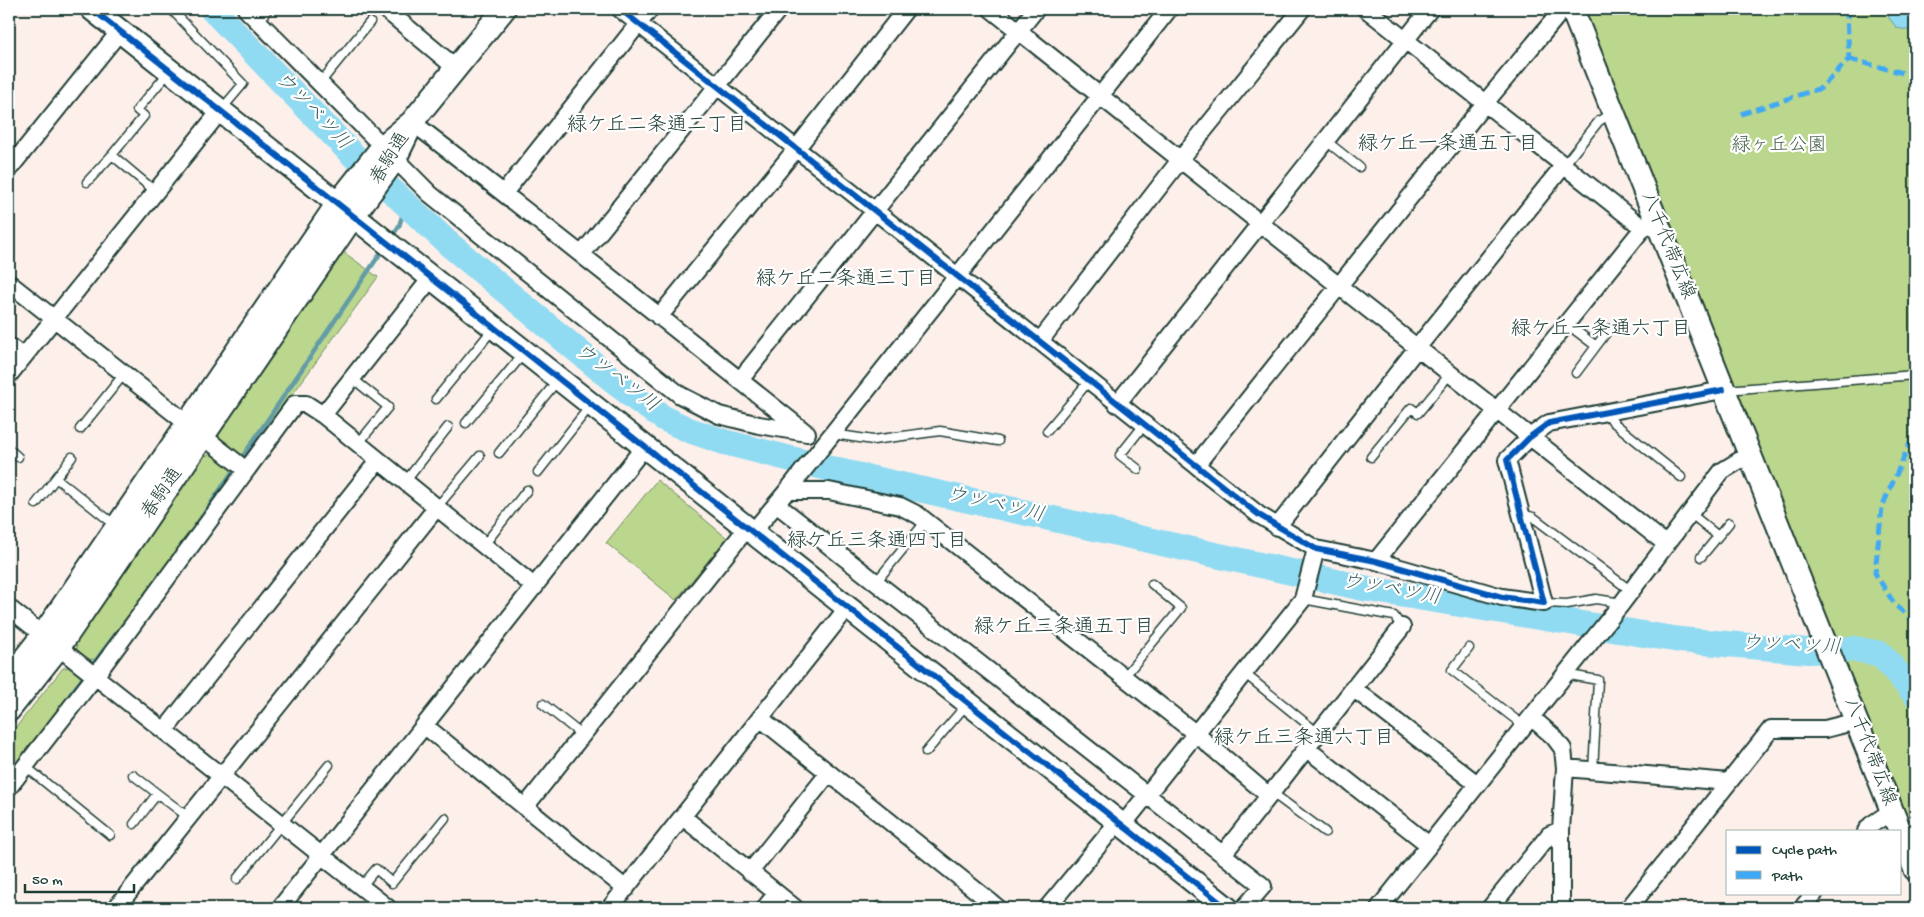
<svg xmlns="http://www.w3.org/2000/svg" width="1924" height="917" viewBox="0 0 1924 917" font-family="'Gochi Hand','Klee One',sans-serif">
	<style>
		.green { fill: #bbd68d; stroke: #6d8a60 }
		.water { fill: #91dbf2; stroke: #639ca6 }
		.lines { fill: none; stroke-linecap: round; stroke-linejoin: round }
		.stream { stroke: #639ca6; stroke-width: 4.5 }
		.river { stroke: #91dbf2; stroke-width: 26 }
		.lane-casing { stroke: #1f3d34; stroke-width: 11 }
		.street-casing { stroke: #1f3d34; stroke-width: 20 }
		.secondary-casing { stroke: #1f3d34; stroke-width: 26 }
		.lane { stroke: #fff; stroke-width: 8 }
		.street { stroke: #fff; stroke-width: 16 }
		.secondary { stroke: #fff; stroke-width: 22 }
		.quiet { stroke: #3fa9f5; stroke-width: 5; stroke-dasharray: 10 5; stroke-linecap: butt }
		.cycleway-casing { stroke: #fff; stroke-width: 9 }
		.cycleway { stroke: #0057b8; stroke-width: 6 }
		.labels { text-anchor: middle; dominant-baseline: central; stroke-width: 4.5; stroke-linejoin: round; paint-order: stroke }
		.park-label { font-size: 19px; fill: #46634a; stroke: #fff }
		.street-label { font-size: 19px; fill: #1f3d34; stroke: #fff }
		.water-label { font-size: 20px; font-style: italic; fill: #3c6464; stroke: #fff }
		.neighbourhood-label { font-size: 20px; fill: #1f3d34; stroke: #fff }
	</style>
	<rect width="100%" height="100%" fill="#fdf0eb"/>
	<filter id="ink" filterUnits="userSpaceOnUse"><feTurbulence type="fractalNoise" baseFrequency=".02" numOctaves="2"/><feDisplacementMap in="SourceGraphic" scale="10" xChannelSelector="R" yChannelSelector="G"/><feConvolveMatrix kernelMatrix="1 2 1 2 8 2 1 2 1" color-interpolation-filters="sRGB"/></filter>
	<g filter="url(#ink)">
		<path class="green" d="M 1578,9 L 1915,9 L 1915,860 Z
			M 342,251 L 378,277 L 249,454 L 238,456 L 218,440 L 218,428 Z
			M 211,454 L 230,467 L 233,474 L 100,660 L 88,659 L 77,650 L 76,637 L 201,457 Z
			M 657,480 L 727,538 L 676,600 L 606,543 Z
			M 70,667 L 80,673 L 83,684 L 9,777 L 9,736 L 63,668 Z"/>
		<path class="water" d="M 1887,9 L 1915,9 L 1915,28 L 1908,30 L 1897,28 L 1889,18 Z"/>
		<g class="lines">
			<path class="stream" d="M 391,238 L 399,226 L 406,204
				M 195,527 L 384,248
				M 90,668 L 125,622
				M 69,696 L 86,674"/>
			<path class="river" d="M 212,9 L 351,153 L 450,245 L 636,399 L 665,419 L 689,430 L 724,442 L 847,473 L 1368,589 L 1680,640 L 1808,651 L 1855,649 L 1881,654 L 1915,694"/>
			<g class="lane-casing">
				<path id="lane" d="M 171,9 L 243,84 L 221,110
					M 259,21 L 268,9
					M 320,83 L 370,22
					M 1325,140 L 1359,167
					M 112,155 L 144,116 L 137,110 L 169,72
					M 1564,165 L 1599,121 L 1612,113
					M 87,182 L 112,155 L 156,192
					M 1567,324 L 1596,346
					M 1576,373 L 1609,329
					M 352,378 L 388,407 L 358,444
					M 1725,390 L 1915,375
					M 436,399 L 493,329
					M 1607,412 L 1613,422 L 1681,477
					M 466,423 L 524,353
					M 80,429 L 124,374
					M 1047,431 L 1089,381
					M 833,434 L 873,440 L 940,431 L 998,441
					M 9,449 L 18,457
					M 499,453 L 557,381
					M 1371,457 L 1411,408 L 1418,413 L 1450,374
					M 1138,469 L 1120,455 L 1144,425
					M 538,472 L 591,405
					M 56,478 L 115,525
					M 405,482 L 448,427
					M 36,504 L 72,457
					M 437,507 L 480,456
					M 1690,513 L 1718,536
					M 1521,514 L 1533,517 L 1631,591
					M 484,545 L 527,490
					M 1701,557 L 1729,523
					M 876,582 L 926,521
					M 1303,599 L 1394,616 L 1402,627
					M 1544,603 L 1567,604 L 1596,599 L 1622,603
					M 1469,648 L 1452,670 L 1524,726
					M 1244,673 L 1318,733
					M 1564,674 L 1598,680 L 1593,771
					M 1124,677 L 1181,608 L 1152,584
					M 543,704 L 582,735
					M 926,752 L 967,704
					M 25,766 L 110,835
					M 133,775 L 188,817
					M 1271,792 L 1325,832
					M 134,824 L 157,794
					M 237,879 L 329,765
					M 361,887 L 376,869 L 392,883 L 445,818
					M 878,908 L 880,906"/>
			</g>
			<g class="street-casing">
				<path id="street" d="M 246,9 L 430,194 L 680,395 L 719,415 L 759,425 L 807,433
					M 385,9 L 456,68
					M 620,9 L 1259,515 L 1316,549 L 1376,561 L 1502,597 L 1544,603 L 1507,460 L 1530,437 L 1549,423 L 1723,390
					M 991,9 L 1339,286 L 1666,544
					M 1366,9 L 1643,228
					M 412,122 C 544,224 674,328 805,432
					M 9,169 L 120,31
					M 504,193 L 650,9
					M 582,254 L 779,9
					M 9,283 L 246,470
					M 659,317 L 796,149 L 906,9
					M 1040,341 L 1180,160 L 1302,9
					M 9,346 L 23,357
					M 9,375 L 221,110
					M 740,380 L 1036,9
					M 1117,404 L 1430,9
					M 323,415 L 432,277
					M 1196,465 L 1485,103 L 1563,9
					M 787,491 L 829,491 L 900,506 L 918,515 L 1195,733 L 1268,795
					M 776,504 L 1263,886 L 1244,908
					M 1277,527 L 1417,348 L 1564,165
					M 752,533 L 787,491 L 1169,9
					M 1376,561 L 1643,228 L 1657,220
					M 9,608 L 388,908
					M 1353,688 L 1477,784
					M 1531,717 L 1554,737 L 1563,749 L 1565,768 L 1561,830 L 1561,908
					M 760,718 L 998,908
					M 425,726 L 626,889
					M 165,730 L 378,461
					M 1306,748 L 1429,845
					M 1565,768 L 1729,782
					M 9,787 L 96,675 L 295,404 L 306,404 L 323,415 L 535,587
					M 525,807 L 747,528
					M 683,817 L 795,908
					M 1122,826 L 1303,599 L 1316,549
					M 1866,831 L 1871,825 L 1892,811
					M 1224,853 L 1402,627
					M 750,872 L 828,774
					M 116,908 L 437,507
					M 280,908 L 645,446
					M 610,908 L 848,607
					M 765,908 L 776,894
					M 1047,908 L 1118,822
					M 1379,908 L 1622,603 L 1722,471 L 1750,454
					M 1490,908 L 1549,835 L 1561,830
					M 1629,908 L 1771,729 L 1825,729 L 1857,721
					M 1802,908 L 1815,893"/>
			</g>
			<g class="secondary-casing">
				<path id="secondary" d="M 92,9 L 1227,908
					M 1572,9 C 1681,283 1791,557 1900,831
					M 9,678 L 43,635 L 338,203 L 383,146 L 412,122 L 504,9
					M 9,710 L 59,647 L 354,215 L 395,159 L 410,128
					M 1900,831 L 1915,869"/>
			</g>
			<use href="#lane" class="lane"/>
			<use href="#street" class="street"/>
			<use href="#secondary" class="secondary"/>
			<path class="quiet" d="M 1849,59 L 1915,76
				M 1741,114 L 1821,88 L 1849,59 L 1847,14 L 1849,9
				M 1915,425 L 1911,441 L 1882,507 L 1875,573 L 1895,605 L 1915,621"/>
			<g class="cycleway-casing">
				<path id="cycleway" d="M 92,9 L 1227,908
					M 620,9 L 1259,515 L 1316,549 L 1376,561 L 1502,597 L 1544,603 L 1507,460 L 1530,437 L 1549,423 L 1723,390"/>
			</g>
			<use href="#cycleway" class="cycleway"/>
		</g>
	</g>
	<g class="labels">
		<g class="park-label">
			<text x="1779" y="146">緑ヶ丘公園</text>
		</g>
		<g class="street-label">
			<text transform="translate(391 159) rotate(-59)">春駒通</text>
			<text transform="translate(1667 246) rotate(68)">八千代帯広線</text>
			<text transform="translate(163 494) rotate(-56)">春駒通</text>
			<text transform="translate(1869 752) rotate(69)">八千代帯広線</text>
		</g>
		<g class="water-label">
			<text transform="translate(312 112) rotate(46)">ウツベツ川</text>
			<text transform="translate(616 379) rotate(37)">ウツベツ川</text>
			<text transform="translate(995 506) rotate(13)">ウツベツ川</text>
			<text transform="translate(1391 591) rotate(10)">ウツベツ川</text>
			<text transform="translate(1791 647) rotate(3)">ウツベツ川</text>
		</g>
		<g class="neighbourhood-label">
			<text x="657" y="126">緑ケ丘二条通二丁目</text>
			<text x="1448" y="145">緑ケ丘一条通五丁目</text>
			<text x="846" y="280">緑ケ丘二条通三丁目</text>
			<text x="1601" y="330">緑ケ丘一条通六丁目</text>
			<text x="877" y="542">緑ケ丘三条通四丁目</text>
			<text x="1064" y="628">緑ケ丘三条通五丁目</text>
			<text x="1304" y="739">緑ケ丘三条通六丁目</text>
		</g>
	</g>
	<rect width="1924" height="917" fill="none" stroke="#fff" stroke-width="30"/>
	<rect x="15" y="15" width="1894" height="887" fill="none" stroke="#1f3d34" stroke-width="2" filter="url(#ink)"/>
	<rect x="1726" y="830" width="175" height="65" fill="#ffffff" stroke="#a5b1ae"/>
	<rect x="1736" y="846" width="25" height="8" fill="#0057b8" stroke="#a5b1ae"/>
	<text x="1772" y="854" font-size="15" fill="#1f3d34">Cycle path</text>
	<rect x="1736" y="871" width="25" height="8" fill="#3fa9f5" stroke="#a5b1ae"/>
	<text x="1772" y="880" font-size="15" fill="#1f3d34">Path</text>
	<path d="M25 884v8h109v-8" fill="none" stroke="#1f3d34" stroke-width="2.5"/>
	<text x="32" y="884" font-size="15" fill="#1f3d34" stroke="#ffffff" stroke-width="4" paint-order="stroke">50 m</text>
</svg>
